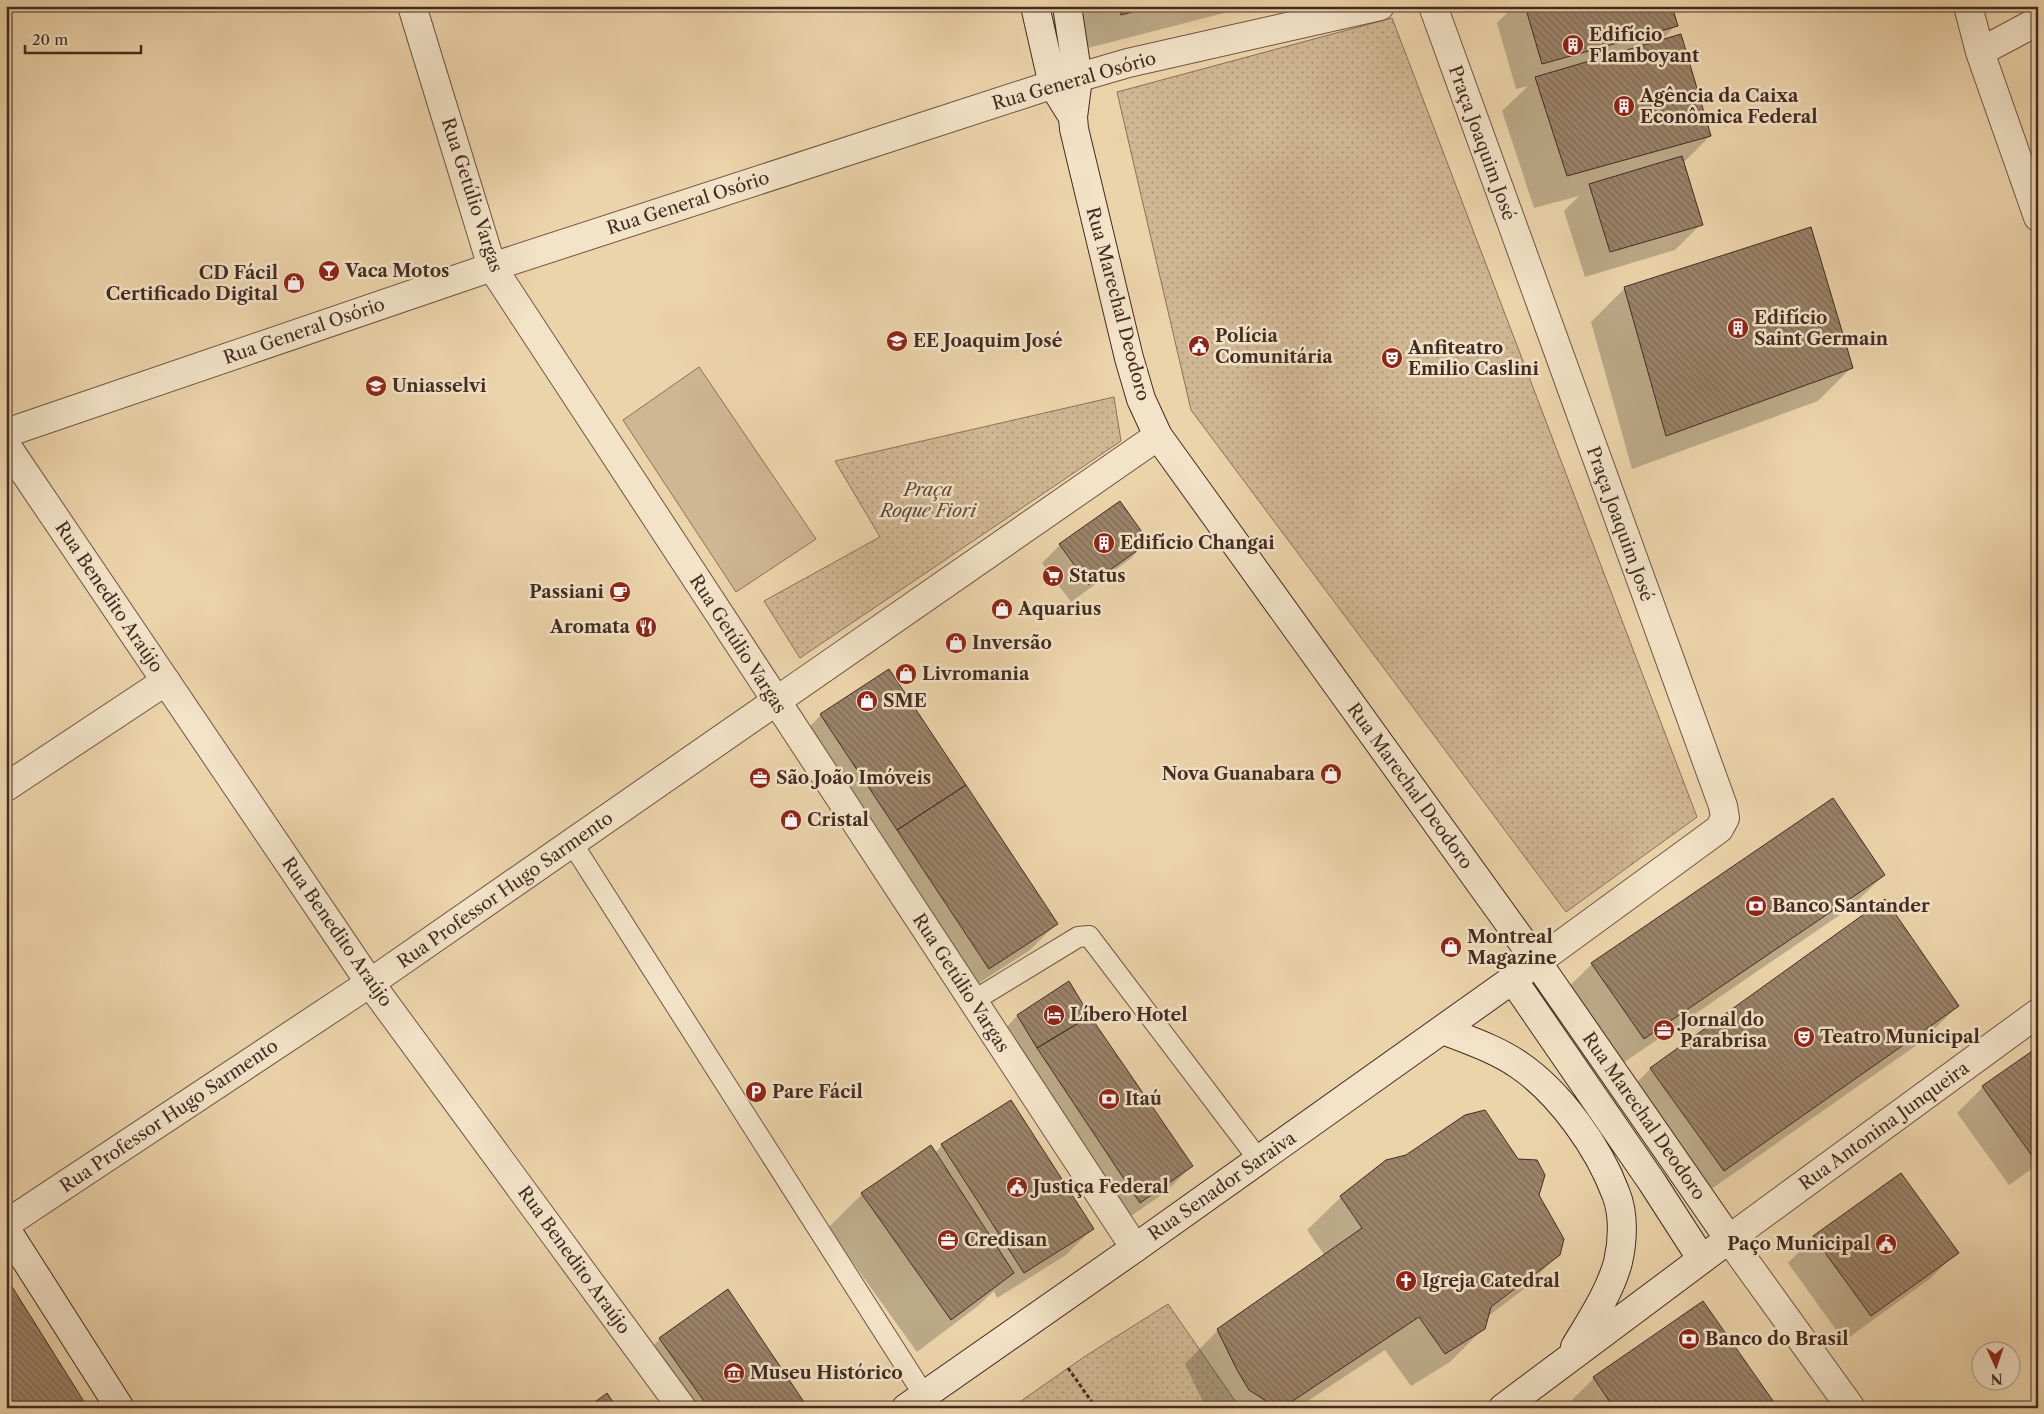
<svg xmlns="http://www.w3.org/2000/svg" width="2044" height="1414" viewBox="0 0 2044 1414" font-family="'Libre Caslon Text',serif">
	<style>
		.grass { fill: #cfb793; stroke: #8a715a }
		.park { fill: url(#park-dots); stroke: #8a715a }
		.shadow { fill: #0003; fill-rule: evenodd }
		.building { fill: url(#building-back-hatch); stroke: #442b22 }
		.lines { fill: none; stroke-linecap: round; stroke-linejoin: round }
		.service-casing { stroke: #6e5544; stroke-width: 22 }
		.minor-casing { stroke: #6e5544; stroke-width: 30 }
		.tertiary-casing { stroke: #6e5544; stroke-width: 30 }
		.secondary-casing { stroke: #442b22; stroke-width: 30 }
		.path { stroke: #442b22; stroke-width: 3; stroke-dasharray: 4 2.5; stroke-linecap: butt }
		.service { stroke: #f3e3c8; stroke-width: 20 }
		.minor { stroke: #f3e3c8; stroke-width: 28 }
		.tertiary { stroke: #f3e3c8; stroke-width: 28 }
		.secondary { stroke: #f3e3c8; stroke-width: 28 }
		.labels { text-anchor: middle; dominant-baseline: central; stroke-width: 5; stroke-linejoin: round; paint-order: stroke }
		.poi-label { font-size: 18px; font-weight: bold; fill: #442b22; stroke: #f3e3c8; text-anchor: start }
		.street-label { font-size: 18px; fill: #442b22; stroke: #f3e3c8 }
		.park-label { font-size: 18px; font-style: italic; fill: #604739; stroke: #f3e3c8 }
	</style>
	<defs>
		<pattern id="park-dots" width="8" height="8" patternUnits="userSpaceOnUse" patternTransform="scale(1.25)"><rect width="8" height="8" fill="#cfb793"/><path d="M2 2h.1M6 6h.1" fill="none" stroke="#aa9578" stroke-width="1.8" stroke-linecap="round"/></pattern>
		<pattern id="building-back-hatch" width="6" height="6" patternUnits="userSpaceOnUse" patternTransform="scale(1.25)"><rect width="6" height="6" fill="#9b8369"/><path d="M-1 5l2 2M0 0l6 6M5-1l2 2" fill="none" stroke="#806b56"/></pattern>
	</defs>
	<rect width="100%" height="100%" fill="#ecd4aa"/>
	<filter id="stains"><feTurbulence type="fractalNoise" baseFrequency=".004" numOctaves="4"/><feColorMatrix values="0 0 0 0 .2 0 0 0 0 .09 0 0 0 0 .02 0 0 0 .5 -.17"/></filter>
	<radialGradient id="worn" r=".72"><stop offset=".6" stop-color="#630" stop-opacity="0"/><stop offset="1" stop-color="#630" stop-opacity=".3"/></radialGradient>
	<path class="grass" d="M 699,367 L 816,539 L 736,592 L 623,420 Z"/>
	<path class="park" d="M 1392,18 L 1697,817 L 1566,912 L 1191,410 L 1117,92 Z
		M 1114,397 L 1121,441 L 800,658 L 764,601 L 880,537 L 835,461 Z
		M 1168,1304 L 1240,1408 L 1011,1408 L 1084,1357 Z"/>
	<path class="shadow" d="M 1077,6 L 1237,6 L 1232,11 L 1088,48 Z
		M 1514,6 L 1671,6 L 1676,25 L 1660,42 L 1710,136 L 1683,163 L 1701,224 L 1675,250 L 1585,277 L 1564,211 L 1579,196 L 1534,208 L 1502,111 L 1528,86 L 1516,89 L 1497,23 Z
		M 1810,228 L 1851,368 L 1818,401 L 1632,469 L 1591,322 L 1624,289 Z
		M 1119,502 L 1147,542 L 1130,559 L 1071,602 L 1042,563 L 1060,545 Z
		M 821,715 L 1056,924 L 1030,950 L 962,994 L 795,741 Z
		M 1884,875 L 1850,908 L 1610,1072 L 1558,997 L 1592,964 Z
		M 1884,901 L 1957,1006 L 1924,1040 L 1690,1204 L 1617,1103 L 1650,1069 Z
		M 1018,1015 L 1089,1017 L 1191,1166 L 1166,1192 L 1113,1228 L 1001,1033 Z
		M 2038,1048 L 2038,1174 L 2033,1168 L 2009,1185 L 1957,1113 L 1983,1087 Z
		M 942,1145 L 1092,1229 L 1066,1255 L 997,1298 L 994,1291 L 978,1306 L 917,1352 L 828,1228 L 862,1194 L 931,1146 L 935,1153 Z
		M 1901,1175 L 1957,1252 L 1931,1278 L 1844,1341 L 1788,1263 L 1814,1237 Z
		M 1538,1195 L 1558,1255 L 1524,1289 L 1487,1317 L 1484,1328 L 1450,1362 L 1411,1386 L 1385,1350 L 1297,1408 L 1206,1408 L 1185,1364 L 1218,1330 L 1325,1256 L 1307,1230 L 1341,1197 ZM 1529,1277 L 1529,1280 L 1486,1311 L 1485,1309 Z
		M 728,1291 L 807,1408 L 664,1408 L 634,1365 L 660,1339 Z
		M 1703,1303 L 1776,1408 L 1570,1408 L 1568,1404 L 1594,1378 Z"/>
	<path class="building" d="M 1119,6 L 1155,6 L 1121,15 Z
		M 1525,6 L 1672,6 L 1678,26 L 1542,64 Z
		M 1681,34 L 1711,136 L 1567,176 L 1535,77 Z
		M 1682,156 L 1703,225 L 1610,252 L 1589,184 Z
		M 1811,227 L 1853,368 L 1666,436 L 1624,287 Z
		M 1120,501 L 1149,542 L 1089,585 L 1059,544 Z
		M 889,669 L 966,785 L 897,830 L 820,714 Z
		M 966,785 L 1058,924 L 989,969 L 897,830 Z
		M 1833,798 L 1885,875 L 1644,1039 L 1591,963 Z
		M 1885,899 L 1959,1006 L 1724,1171 L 1650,1068 Z
		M 1069,981 L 1090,1016 L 1037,1048 L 1017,1015 Z
		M 1090,1016 L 1193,1166 L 1140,1203 L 1037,1048 Z
		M 2038,1047 L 2038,1159 L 2035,1160 L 1982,1086 Z
		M 1011,1100 L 1094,1229 L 1024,1273 L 941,1144 Z
		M 1485,1110 L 1518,1159 L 1537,1160 L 1545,1175 L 1539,1195 L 1564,1239 L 1560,1255 L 1491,1307 L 1485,1329 L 1445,1354 L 1419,1317 L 1282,1408 L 1277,1408 L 1249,1390 L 1237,1370 L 1217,1329 L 1362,1228 L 1340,1196 L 1386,1160 L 1406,1155 L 1465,1115 Z
		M 931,1145 L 1014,1273 L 951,1320 L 861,1193 Z
		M 1901,1173 L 1959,1253 L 1871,1316 L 1813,1236 Z
		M 6,1277 L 88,1408 L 6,1408 Z
		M 728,1289 L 808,1408 L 709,1408 L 659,1338 Z
		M 1703,1301 L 1778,1408 L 1614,1408 L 1593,1377 Z
		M 607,1393 L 617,1408 L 587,1408 Z"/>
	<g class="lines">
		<g class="service-casing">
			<path id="service" d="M 572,843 L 924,1395
				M 973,1001 L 1078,937 L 1089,936 L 1259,1160"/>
		</g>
		<g class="minor-casing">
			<path id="minor" d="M 1433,6 L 1723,806 L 1725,818 L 1719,829 L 1537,962
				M 1968,6 L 1980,52 L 2038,217
				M 1980,52 L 2038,21
				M 6,445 L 370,983 L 682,1408
				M 6,787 L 166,681
				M 6,1224 L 370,983 L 1158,436
				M 1851,1408 L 1729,1239 L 2038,1013"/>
		</g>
		<g class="tertiary-casing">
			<path id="tertiary" d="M 412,6 L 492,267 L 1135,1248
				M 6,433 L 492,267 L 1042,88 L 1128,63 L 1380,6"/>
		</g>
		<g class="secondary-casing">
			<path id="secondary" d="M 1035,6 L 1053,85 L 1073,117
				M 1067,6 L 1078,78 L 1073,117 L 1074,129 L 1129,358 L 1141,399 L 1158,436 L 1537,962 L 1729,1239 L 1503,1408
				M 1513,980 L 1652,1182 L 1701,1258
				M 1443,1030 C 1468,1040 1496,1049 1519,1065 C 1560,1093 1599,1148 1616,1194 C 1624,1214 1623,1241 1618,1262 C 1610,1292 1591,1320 1575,1347
				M 6,1229 L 120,1408
				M 906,1408 L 1135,1248 L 1537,962"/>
		</g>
		<path class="path" d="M 1068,1368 L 1096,1408"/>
		<use href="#service" class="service"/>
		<use href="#minor" class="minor"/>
		<use href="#tertiary" class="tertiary"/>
		<use href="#secondary" class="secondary"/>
	</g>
	<defs>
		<g id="building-disc" transform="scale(1.125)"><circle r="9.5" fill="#8f2418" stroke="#f3e3c8"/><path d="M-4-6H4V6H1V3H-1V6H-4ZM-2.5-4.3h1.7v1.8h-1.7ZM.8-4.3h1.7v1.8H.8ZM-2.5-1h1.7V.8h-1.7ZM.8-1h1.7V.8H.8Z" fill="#fff"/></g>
		<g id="bar-disc" transform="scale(1.125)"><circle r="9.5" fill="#8f2418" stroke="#f3e3c8"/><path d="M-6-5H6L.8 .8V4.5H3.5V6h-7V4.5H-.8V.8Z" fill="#fff"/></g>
		<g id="shop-disc" transform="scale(1.125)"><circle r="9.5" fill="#8f2418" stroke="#f3e3c8"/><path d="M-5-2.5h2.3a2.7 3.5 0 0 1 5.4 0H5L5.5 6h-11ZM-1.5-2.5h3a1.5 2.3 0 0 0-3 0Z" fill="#fff"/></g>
		<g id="school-disc" transform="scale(1.125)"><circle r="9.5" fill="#8f2418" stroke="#f3e3c8"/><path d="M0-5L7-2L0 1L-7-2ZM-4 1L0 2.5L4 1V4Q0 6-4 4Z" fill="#fff"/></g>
		<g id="civic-disc" transform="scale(1.125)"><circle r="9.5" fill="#8f2418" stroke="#f3e3c8"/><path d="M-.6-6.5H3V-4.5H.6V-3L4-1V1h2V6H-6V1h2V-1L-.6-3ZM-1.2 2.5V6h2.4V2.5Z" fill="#fff"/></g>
		<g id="theatre-disc" transform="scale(1.125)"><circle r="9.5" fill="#8f2418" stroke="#f3e3c8"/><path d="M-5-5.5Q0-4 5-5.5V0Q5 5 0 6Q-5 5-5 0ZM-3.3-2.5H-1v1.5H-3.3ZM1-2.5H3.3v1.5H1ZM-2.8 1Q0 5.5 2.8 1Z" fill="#fff"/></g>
		<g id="university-disc" transform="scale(1.125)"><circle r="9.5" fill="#8f2418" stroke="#f3e3c8"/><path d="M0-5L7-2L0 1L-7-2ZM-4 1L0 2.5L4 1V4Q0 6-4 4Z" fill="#fff"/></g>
		<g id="supermarket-disc" transform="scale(1.125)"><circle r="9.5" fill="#8f2418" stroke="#f3e3c8"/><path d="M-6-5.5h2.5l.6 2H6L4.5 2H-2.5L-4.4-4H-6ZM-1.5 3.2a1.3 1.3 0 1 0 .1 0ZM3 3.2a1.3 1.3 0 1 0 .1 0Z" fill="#fff"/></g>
		<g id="cafe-disc" transform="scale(1.125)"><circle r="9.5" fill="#8f2418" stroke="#f3e3c8"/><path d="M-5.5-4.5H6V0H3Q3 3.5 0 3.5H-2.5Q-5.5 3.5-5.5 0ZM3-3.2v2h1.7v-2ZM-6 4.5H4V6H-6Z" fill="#fff"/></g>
		<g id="restaurant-disc" transform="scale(1.125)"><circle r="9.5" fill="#8f2418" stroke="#f3e3c8"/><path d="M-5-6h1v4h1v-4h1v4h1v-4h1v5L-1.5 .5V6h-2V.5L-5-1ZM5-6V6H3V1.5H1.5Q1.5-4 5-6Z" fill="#fff"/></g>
		<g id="office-disc" transform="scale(1.125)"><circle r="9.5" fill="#8f2418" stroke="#f3e3c8"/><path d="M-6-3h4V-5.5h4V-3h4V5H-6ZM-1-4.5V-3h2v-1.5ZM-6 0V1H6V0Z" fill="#fff"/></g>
		<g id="bank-disc" transform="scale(1.125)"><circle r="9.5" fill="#8f2418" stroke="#f3e3c8"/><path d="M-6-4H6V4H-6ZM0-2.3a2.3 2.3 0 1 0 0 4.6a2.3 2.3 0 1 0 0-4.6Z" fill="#fff"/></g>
		<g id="hotel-disc" transform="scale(1.125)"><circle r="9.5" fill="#8f2418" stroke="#f3e3c8"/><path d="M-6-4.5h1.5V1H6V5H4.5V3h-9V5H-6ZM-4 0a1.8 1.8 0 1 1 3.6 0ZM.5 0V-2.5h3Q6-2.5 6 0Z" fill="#fff"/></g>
		<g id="parking-disc" transform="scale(1.125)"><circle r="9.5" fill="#8f2418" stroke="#f3e3c8"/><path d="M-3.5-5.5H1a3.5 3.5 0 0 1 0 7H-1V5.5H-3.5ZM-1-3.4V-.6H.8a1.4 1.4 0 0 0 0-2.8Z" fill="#fff"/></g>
		<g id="church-disc" transform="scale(1.125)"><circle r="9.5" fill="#8f2418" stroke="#f3e3c8"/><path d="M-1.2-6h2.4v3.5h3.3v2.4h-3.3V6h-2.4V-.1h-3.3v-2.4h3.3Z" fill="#fff"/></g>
		<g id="museum-disc" transform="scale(1.125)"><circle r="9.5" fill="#8f2418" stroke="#f3e3c8"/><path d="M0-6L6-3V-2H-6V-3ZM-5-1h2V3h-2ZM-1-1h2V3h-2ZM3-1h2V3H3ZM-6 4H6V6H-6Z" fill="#fff"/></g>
	</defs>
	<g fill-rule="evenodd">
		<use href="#building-disc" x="1573" y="45"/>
		<use href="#building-disc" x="1624" y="106"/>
		<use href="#bar-disc" x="329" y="271"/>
		<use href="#shop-disc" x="294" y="283"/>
		<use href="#building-disc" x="1738" y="328"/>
		<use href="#school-disc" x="897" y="341"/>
		<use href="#civic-disc" x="1199" y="346"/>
		<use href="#theatre-disc" x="1392" y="358"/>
		<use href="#university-disc" x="376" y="386"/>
		<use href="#building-disc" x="1104" y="543"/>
		<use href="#supermarket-disc" x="1053" y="576"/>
		<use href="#cafe-disc" x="620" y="592"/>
		<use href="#shop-disc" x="1002" y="609"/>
		<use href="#restaurant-disc" x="646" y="627"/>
		<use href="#shop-disc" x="956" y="643"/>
		<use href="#shop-disc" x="906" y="674"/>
		<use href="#shop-disc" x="867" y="701"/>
		<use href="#shop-disc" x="1331" y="774"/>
		<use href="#office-disc" x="760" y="778"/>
		<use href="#shop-disc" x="791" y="820"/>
		<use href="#bank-disc" x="1756" y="906"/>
		<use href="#shop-disc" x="1451" y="947"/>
		<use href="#hotel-disc" x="1054" y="1015"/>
		<use href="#office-disc" x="1664" y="1030"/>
		<use href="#theatre-disc" x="1804" y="1037"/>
		<use href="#parking-disc" x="756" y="1092"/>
		<use href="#bank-disc" x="1109" y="1099"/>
		<use href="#civic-disc" x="1017" y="1187"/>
		<use href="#office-disc" x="948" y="1240"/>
		<use href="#civic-disc" x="1886" y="1244"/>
		<use href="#church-disc" x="1406" y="1281"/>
		<use href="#bank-disc" x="1689" y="1339"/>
		<use href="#museum-disc" x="734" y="1373"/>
	</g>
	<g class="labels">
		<g class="poi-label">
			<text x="1589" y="35">Edifício<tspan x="1589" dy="21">Flamboyant</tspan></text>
			<text x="1640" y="96">Agência da Caixa<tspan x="1640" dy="21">Econômica Federal</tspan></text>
			<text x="345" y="271">Vaca Motos</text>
			<text x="278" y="273" text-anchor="end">CD Fácil<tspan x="278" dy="21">Certificado Digital</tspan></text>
			<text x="1754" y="318">Edifício<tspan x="1754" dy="21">Saint Germain</tspan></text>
			<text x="1215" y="336">Polícia<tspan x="1215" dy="21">Comunitária</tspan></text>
			<text x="913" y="341">EE Joaquim José</text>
			<text x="1408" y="348">Anfiteatro<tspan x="1408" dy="21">Emilio Caslini</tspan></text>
			<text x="392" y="386">Uniasselvi</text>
			<text x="1120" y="543">Edifício Changai</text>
			<text x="1069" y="576">Status</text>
			<text x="604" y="592" text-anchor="end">Passiani</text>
			<text x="1018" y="609">Aquarius</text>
			<text x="630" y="627" text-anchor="end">Aromata</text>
			<text x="972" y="643">Inversão</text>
			<text x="922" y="674">Livromania</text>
			<text x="883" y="701">SME</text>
			<text x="1315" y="774" text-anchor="end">Nova Guanabara</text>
			<text x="776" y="778">São João Imóveis</text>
			<text x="807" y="820">Cristal</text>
			<text x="1772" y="906">Banco Santander</text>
			<text x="1467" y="937">Montreal<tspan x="1467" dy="21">Magazine</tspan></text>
			<text x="1070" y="1015">Líbero Hotel</text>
			<text x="1680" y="1020">Jornal do<tspan x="1680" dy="21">Parabrisa</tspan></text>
			<text x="1820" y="1037">Teatro Municipal</text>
			<text x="772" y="1092">Pare Fácil</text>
			<text x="1125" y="1099">Itaú</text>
			<text x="1033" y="1187">Justiça Federal</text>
			<text x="964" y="1240">Credisan</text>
			<text x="1870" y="1244" text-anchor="end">Paço Municipal</text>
			<text x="1422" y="1281">Igreja Catedral</text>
			<text x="1705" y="1339">Banco do Brasil</text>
			<text x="750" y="1373">Museu Histórico</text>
		</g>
		<g class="street-label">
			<text transform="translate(1074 81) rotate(-16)">Rua General Osório</text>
			<text transform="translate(1482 143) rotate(70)">Praça Joaquim José</text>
			<text transform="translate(472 195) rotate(72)">Rua Getúlio Vargas</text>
			<text transform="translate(688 203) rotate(-18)">Rua General Osório</text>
			<text transform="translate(1118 304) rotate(75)">Rua Marechal Deodoro</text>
			<text transform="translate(304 331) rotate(-19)">Rua General Osório</text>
			<text transform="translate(1620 524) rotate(70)">Praça Joaquim José</text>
			<text transform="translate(109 597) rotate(56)">Rua Benedito Araújo</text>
			<text transform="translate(738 644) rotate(57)">Rua Getúlio Vargas</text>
			<text transform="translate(1410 786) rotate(54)">Rua Marechal Deodoro</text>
			<text transform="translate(505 890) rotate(-35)">Rua Professor Hugo Sarmento</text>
			<text transform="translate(337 932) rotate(55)">Rua Benedito Araújo</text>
			<text transform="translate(961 983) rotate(57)">Rua Getúlio Vargas</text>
			<text transform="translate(169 1116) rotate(-34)">Rua Professor Hugo Sarmento</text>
			<text transform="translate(1644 1116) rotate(55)">Rua Marechal Deodoro</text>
			<text transform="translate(1884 1126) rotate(-36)">Rua Antonina Junqueira</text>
			<text transform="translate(1222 1186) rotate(-35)">Rua Senador Saraiva</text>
			<text transform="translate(574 1260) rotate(54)">Rua Benedito Araújo</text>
		</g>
		<g class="park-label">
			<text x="928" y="490">Praça<tspan x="928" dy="21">Roque Fiori</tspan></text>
		</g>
	</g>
	<rect width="2044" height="1414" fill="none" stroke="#ecd4aa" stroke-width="25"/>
	<rect x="8" y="8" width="2029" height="1399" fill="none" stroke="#442b22" stroke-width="2.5"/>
	<rect x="12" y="12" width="2019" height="1389" fill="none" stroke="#442b22"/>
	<g transform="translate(1996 1366) rotate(177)"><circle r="24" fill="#f3e3c8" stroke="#ad9986"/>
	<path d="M0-4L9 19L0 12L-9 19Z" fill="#8f2418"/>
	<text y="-8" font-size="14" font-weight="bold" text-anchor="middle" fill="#442b22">N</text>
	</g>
	<path d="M25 45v8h116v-8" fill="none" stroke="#442b22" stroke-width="2.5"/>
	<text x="32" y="45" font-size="15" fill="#442b22" stroke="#f3e3c8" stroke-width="4" paint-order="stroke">20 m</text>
	<rect width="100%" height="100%" filter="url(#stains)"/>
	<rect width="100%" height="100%" fill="url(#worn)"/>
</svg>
